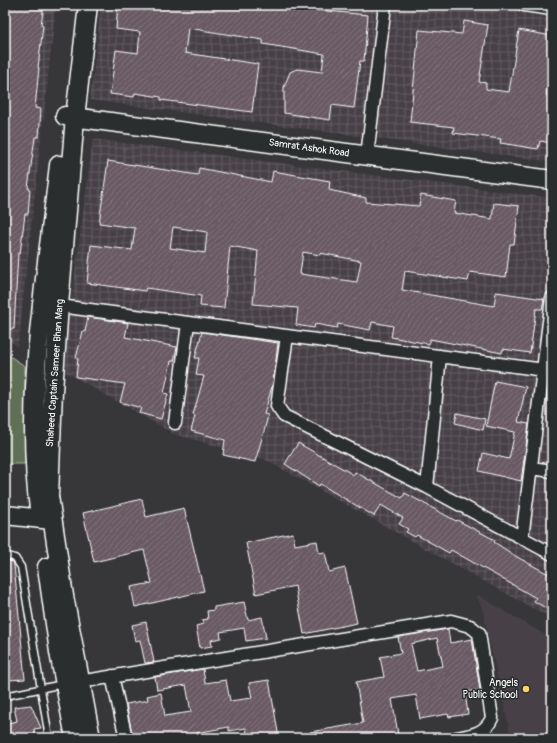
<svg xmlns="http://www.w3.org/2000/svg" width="557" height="743" viewBox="0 0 557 743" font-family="Pangolin,sans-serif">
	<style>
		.built { fill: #464146 }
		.industrial { fill: url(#industrial-grid) }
		.park { fill: #616f57; stroke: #b0b7ab }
		.building { fill: url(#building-hatch); stroke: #fff; fill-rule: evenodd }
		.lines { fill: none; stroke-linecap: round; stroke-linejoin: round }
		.lane-casing { stroke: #fff; stroke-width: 9 }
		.street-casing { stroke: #fff; stroke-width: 15 }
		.secondary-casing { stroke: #fff; stroke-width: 21 }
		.lane { stroke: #2a2d2e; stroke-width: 6 }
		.street { stroke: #2a2d2e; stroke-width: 12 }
		.secondary { stroke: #2a2d2e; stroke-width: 18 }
		.poi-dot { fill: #ffd166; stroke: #2a2d2e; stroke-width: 1.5 }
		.labels { text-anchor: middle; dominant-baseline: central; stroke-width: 3; stroke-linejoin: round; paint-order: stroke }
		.street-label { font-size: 10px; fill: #fff; stroke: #2a2d2e }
		.poi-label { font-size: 10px; fill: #fff; stroke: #2a2d2e; text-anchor: end }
	</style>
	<defs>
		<pattern id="industrial-grid" width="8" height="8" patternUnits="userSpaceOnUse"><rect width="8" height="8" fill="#464146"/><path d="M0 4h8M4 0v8" fill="none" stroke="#625e62"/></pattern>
		<pattern id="building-hatch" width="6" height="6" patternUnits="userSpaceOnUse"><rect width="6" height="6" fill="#6a5a64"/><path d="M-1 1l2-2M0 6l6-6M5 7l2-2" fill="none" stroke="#80737b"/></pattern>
	</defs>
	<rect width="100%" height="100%" fill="#373639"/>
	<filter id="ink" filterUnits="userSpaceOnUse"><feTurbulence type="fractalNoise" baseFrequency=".025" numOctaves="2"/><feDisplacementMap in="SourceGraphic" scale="8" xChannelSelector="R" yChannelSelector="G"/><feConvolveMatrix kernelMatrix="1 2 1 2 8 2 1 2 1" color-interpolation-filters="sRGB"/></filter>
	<g filter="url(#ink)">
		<path class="built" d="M 476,594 L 552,639 L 552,738 L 511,738 L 482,608 Z"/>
		<path class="industrial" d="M 5,5 L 56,5 L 18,347 L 5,338 Z
			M 101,5 L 552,5 L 552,162 L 90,100 Z
			M 93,139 L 552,198 L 552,619 L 264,459 L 174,434 L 62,370 Z"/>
		<path class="park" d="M 5,353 L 25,366 L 25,464 L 5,464 Z"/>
		<path class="building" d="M 5,5 L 44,5 L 41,25 L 43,26 L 38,68 L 39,68 L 35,108 L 41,109 L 39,137 L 35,137 L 28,188 L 30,189 L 28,214 L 25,214 L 20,254 L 18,253 L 14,329 L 5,329 Z
			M 118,5 L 318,5 L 317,10 L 368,15 L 364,61 L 360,61 L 354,108 L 332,105 L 330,120 L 284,113 L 284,87 L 290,72 L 297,69 L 322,72 L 324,54 L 263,44 L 263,40 L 188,28 L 185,53 L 258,64 L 252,112 L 161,100 L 161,97 L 135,93 L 134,97 L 110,94 L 116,50 L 138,53 L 140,32 L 116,29 Z
			M 464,21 L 488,25 L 479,82 L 486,83 L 486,89 L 509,92 L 519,30 L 552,36 L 552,60 L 546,95 L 552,95 L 552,143 L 540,141 L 538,149 L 500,143 L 501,139 L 453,133 L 454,127 L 410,122 L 419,30 L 462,34 Z
			M 108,161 L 198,175 L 199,168 L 271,182 L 273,171 L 330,181 L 329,190 L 366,198 L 366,202 L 419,206 L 421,195 L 456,201 L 454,213 L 492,219 L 494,203 L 519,206 L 514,244 L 510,244 L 506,277 L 470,272 L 468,281 L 405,271 L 402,290 L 494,306 L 496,292 L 544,299 L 542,309 L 536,309 L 530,353 L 503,349 L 502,353 L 430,339 L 429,344 L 391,337 L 393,326 L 372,322 L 370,330 L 338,324 L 337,328 L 315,324 L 314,328 L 296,325 L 298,308 L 253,304 L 258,251 L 230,246 L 224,308 L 200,306 L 201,296 L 146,288 L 145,291 L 87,283 L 91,245 L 132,250 L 135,228 L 99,223 ZM 173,227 L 207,232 L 205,253 L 170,248 ZM 303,252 L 320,255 L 320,253 L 361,261 L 357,282 L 300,274 Z
			M 88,317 L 128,323 L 125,337 L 177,347 L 174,361 L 171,361 L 164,393 L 168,394 L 161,419 L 139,413 L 141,408 L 120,402 L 125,384 L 76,377 L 78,359 L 76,358 L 83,331 L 85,332 Z
			M 202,332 L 278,343 L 273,383 L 264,414 L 268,415 L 265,428 L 255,462 L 223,455 L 225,440 L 191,431 L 195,416 L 193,415 L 204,376 L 196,375 L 199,358 L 195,358 Z
			M 495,381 L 526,387 L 518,422 L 529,424 L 521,481 L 479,471 L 483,453 L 509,459 L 515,432 L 486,426 Z
			M 457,413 L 485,419 L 483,430 L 455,423 Z
			M 298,443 L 354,475 L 355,472 L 402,498 L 405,493 L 456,521 L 457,520 L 495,540 L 494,542 L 517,557 L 552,576 L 552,612 L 534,601 L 536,598 L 451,550 L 449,553 L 417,535 L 415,537 L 406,532 L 408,529 L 399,524 L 403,518 L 381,505 L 374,516 L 320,484 L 319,486 L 285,464 Z
			M 142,499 L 146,517 L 184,508 L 204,591 L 135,607 L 131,587 L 152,583 L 144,550 L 94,562 L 83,513 Z
			M 293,533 L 295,545 L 317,541 L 319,553 L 325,552 L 329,572 L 345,568 L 357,623 L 304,634 L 295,586 L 256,594 L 246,543 Z
			M 5,560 L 12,562 L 14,565 L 25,679 L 8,680 L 5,663 Z
			M 244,602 L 248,620 L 262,617 L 266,638 L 246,641 L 244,628 L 220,632 L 221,638 L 211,640 L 212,646 L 200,648 L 196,626 L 203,624 L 202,620 L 208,619 L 207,611 L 214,610 L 214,607 Z
			M 146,622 L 154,662 L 145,663 L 140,640 L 135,641 L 132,625 Z
			M 448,629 L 450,643 L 472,639 L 480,690 L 465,692 L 468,714 L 449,717 L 448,714 L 420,719 L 416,695 L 392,699 L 398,734 L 381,738 L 310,738 L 310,732 L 363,723 L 356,682 L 384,677 L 380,657 L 401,653 L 398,637 ZM 437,638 L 443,666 L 417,671 L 411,644 Z
			M 203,669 L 205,683 L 226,680 L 230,701 L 252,698 L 249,683 L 269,680 L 279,738 L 248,738 L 246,728 L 229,731 L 229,727 L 196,733 L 197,738 L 133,738 L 126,704 L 148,700 L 147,696 L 161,693 L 165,716 L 191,712 L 186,685 L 157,690 L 155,677 Z
			M 31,705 L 41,728 L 34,729 L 36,738 L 5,738 L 5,724 L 17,721 L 14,707 Z"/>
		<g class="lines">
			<g class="lane-casing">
				<path id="lane" d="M 5,555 L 15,558 L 21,567 L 49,738
					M 5,696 L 63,684"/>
			</g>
			<g class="street-casing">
				<path id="street" d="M 524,5 L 552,9
					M 367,156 L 385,5
					M 52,305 L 552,371
					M 287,336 L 277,406 L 284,416 L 427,487 L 552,554
					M 175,423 L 188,323
					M 531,468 L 552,471
					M 427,487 L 440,356
					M 522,538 L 552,298
					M 112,676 L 126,738
					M 73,683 L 451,621 L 470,626 L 479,633 L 492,718 C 485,734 472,735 456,738"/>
			</g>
			<g class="secondary-casing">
				<path id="secondary" d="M 88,5 L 75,117 L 59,305 L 53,391 L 49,496 L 64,596 L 91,738
					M 65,116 L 552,180
					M 5,515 L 52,520
					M 40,516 C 23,400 46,280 59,165
					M 47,567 L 59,652 L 75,738"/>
			</g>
			<use href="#lane" class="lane"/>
			<use href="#street" class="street"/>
			<use href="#secondary" class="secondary"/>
		</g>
	</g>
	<circle class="poi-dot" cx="526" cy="689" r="4"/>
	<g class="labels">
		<g class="street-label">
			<text transform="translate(309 148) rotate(8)">Samrat Ashok Road</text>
			<text transform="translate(55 373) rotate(-86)">Shaheed Captain Sameer Bhan Marg</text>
		</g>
		<g class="poi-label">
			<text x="518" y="683">Angels<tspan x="518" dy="12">Public School</tspan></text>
		</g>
	</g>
	<rect width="557" height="743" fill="none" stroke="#2a2d2e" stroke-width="20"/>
	<rect x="10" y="10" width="537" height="723" fill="none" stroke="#fff" stroke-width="1.5" filter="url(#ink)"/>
</svg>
